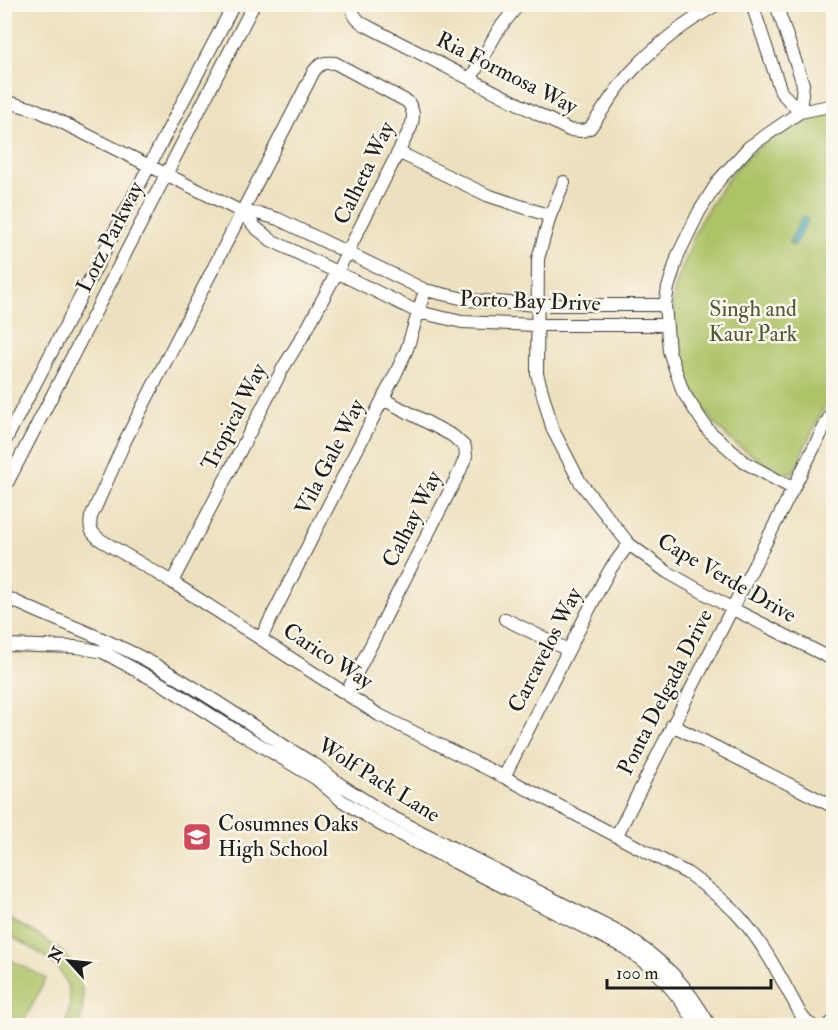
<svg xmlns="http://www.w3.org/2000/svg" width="838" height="1030" viewBox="0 0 838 1030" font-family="'IM FELL Double Pica',serif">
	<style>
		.green { fill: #adc367; stroke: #647042; stroke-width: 1.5 }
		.water { fill: #3eaabd; stroke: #2d636c; stroke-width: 1.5 }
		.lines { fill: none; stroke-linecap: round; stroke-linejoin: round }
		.minor-casing { stroke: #3b3934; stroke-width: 14 }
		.minor { stroke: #fff; stroke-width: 12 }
		.labels { text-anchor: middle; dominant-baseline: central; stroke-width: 5; stroke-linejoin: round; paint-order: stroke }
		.street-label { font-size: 22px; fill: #1c1c1c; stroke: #fbf7ec }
		.park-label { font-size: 22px; fill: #4f5636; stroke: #fbf7ec }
		.poi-label { font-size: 22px; fill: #1c1c1c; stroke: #fbf7ec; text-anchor: start }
	</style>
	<rect width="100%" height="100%" fill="#fbf7ec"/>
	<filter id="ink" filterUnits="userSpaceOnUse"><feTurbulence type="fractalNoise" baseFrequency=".0167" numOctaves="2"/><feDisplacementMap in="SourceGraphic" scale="12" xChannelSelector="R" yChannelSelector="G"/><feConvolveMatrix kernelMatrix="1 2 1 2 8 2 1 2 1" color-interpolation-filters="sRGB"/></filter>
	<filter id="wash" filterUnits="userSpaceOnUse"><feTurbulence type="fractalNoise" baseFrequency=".008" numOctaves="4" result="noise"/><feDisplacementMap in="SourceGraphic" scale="24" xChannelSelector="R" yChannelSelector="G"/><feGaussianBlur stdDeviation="1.35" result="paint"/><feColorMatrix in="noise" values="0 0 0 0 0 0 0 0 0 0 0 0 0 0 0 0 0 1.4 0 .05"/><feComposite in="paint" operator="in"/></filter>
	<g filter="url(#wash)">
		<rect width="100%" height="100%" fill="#ede0be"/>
		<path class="green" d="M 830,112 L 833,112 L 833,390 L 802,452 L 799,465 L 791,473 L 781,474 L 734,443 L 716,425 L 697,400 L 685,375 L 674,340 L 673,302 L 675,287 L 700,221 L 731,174 L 750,154 L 793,123 Z
			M 5,917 C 53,942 95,961 80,1025 L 65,1025 C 85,973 42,953 5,933 Z
			M 4,957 L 46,978 L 22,1025 L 5,1025 Z"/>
		<path class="water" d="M 803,216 L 808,219 L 794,246 L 789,243 Z"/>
	</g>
	<g filter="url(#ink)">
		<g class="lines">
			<g class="minor-casing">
				<path id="minor" d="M 352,4 C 352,17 359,22 369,27 L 569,130 L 582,131 L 590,128 C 604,109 616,88 632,71 C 657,44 686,22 718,4
					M 752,4 L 781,92 L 800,112
					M 776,4 L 803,84 L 800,112
					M 471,78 L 499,29 L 519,4
					M 4,101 L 37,110 L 242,212 L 261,214 L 278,219 L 425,290 L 469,300 L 537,305 L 665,305
					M 398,152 L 487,195 L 550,216
					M 564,182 L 550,216 L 538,259 L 537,374 L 553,430 L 580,482 L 629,544 L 667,572 L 731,608 L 834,660
					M 242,212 L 255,227 L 271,240 L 418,312 L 462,322 L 536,325 L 666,325
					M 4,443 L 234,4
					M 792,488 L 744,462 L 708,430 L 683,392 L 669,351 L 665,305 L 668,288 L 678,255 L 699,212 L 719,180 L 749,147 L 800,112 L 834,105
					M 4,489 L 254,4
					M 172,582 L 283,368 L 307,329 L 347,253 L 411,127 C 414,117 414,111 408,102 L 335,63 C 325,62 320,63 314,71 L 125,441 L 91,517 C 89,528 91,532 99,539 L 172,582 L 379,715 L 504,777 L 687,873 C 704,885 722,898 737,914 C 764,943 782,980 801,1015 L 808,1023 L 813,1026
					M 4,596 C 52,620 103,636 150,662 C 208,693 261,733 317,766 L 341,785 L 386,814 L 622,934 C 662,959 687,984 710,1026
					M 505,619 L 568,650
					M 261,638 L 396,373 L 407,349 L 425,290
					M 4,645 L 77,647 L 103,652 L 167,687 L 228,726 L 315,778 L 341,800 L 381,825 L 625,948 C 655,968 679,994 697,1026
					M 346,694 L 460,471 L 466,456 L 465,447 L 453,436 L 383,399
					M 672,725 L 834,807
					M 504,777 L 603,582 L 611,568 L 629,544
					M 617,835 L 834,408
					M 827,1026 L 834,1021"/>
			</g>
			<use href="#minor" class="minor"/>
		</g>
	</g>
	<defs>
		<g id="school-square" transform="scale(1.5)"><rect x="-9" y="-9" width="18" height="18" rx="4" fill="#d1495b" stroke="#fbf7ec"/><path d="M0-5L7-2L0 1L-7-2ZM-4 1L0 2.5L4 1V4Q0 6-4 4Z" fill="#fff"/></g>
	</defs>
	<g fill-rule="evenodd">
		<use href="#school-square" x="197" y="837"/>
	</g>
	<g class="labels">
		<g class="street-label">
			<text transform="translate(507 73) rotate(27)">Ria Formosa Way</text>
			<text transform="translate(364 173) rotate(-64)">Calheta Way</text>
			<text transform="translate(110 237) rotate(-63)">Lotz Parkway</text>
			<text transform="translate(530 301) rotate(2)">Porto Bay Drive</text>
			<text transform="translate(234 417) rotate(-63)">Tropical Way</text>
			<text transform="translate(330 457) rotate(-63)">Vila Gale Way</text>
			<text transform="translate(412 519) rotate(-63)">Calhay Way</text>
			<text transform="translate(727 578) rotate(30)">Cape Verde Drive</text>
			<text transform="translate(545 650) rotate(-63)">Carcavelos Way</text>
			<text transform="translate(328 656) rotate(33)">Carico Way</text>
			<text transform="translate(665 692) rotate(-63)">Ponta Delgada Drive</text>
			<text transform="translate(379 780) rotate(32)">Wolf Pack Lane</text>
		</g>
		<g class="park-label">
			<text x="753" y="309">Singh and<tspan x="753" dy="25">Kaur Park</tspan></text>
		</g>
		<g class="poi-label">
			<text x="218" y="824">Cosumnes Oaks<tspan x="218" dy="25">High School</tspan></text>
		</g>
	</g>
	<rect width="838" height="1030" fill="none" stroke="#fbf7ec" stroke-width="24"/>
	<g transform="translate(69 961) rotate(297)" stroke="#fbf7ec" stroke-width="4.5" paint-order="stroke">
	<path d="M0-4.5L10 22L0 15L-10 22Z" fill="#1c1c1c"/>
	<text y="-9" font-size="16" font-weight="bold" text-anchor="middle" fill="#1c1c1c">N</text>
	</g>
	<path d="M607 979v9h164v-9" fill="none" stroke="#1c1c1c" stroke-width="3"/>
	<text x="616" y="979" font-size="18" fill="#1c1c1c" stroke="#fbf7ec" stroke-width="4.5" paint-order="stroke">100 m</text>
</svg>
